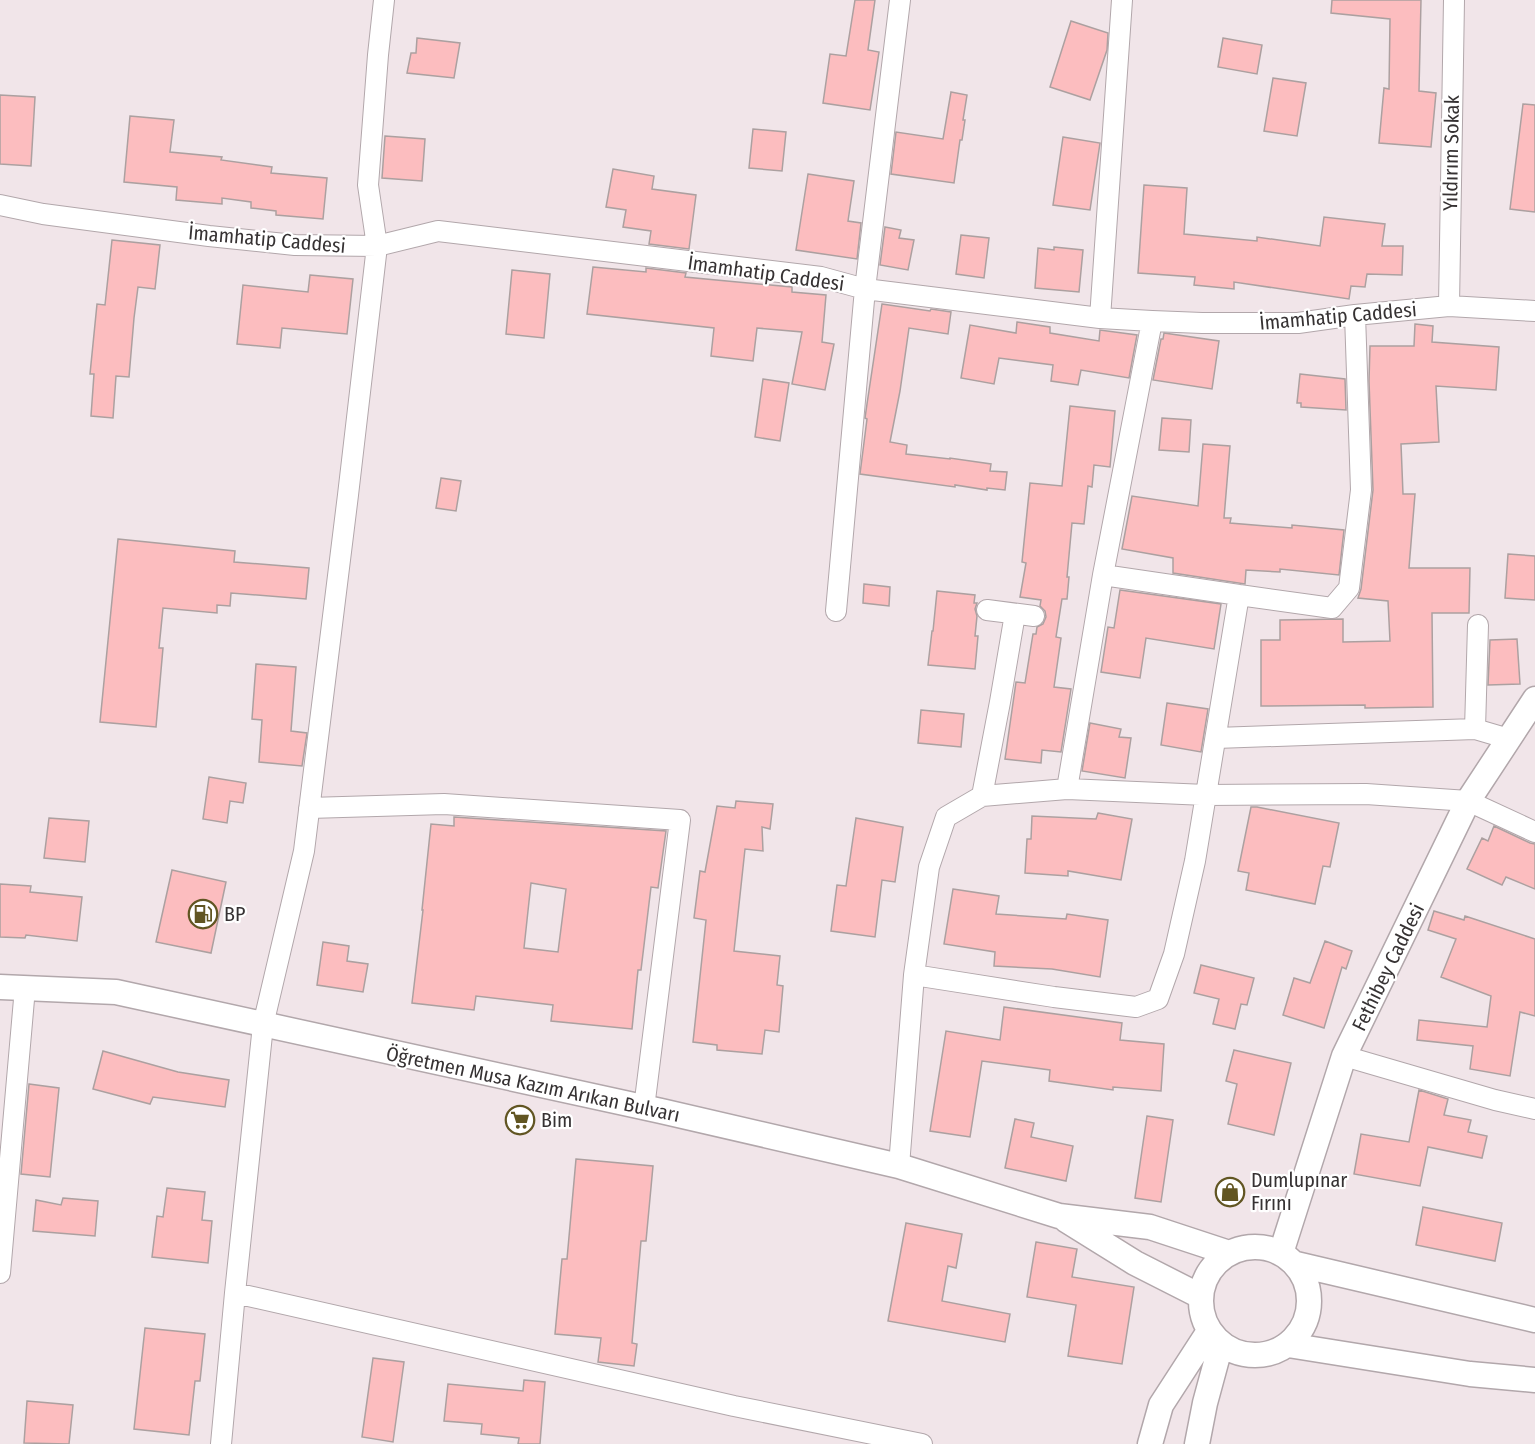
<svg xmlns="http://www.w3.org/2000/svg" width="1535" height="1444" viewBox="0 0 1535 1444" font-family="'Fira Sans Condensed',sans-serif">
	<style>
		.building { fill: #fcbdbf; stroke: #aca0a0; stroke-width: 1.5; fill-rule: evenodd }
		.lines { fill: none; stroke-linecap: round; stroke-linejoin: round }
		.minor-casing { stroke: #b2a7ab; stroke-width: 22 }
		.tertiary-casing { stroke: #b2a7ab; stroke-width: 27 }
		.minor { stroke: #fff; stroke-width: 20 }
		.tertiary { stroke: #fff; stroke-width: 24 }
		.labels { text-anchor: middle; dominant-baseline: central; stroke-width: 4.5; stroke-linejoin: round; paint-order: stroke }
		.street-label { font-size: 20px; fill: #363233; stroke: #fff }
		.poi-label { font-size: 20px; fill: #363233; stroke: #fff; text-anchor: start }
	</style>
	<rect width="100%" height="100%" fill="#f1e5e9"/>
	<path class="building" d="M 855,0 L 875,0 L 868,50 L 879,52 L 870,110 L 823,103 L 830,54 L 846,56 Z
		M 1332,0 L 1421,0 L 1419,91 L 1436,93 L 1431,147 L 1379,143 L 1384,88 L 1389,89 L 1390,19 L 1331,13 Z
		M 1071,21 L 1108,33 L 1107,50 L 1090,100 L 1050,87 Z
		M 417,38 L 460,43 L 454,78 L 407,73 L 411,53 L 416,53 Z
		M 1223,38 L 1262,45 L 1257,74 L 1218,67 Z
		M 1273,78 L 1306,83 L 1297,136 L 1264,131 Z
		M 951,92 L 967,95 L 963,120 L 965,120 L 962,140 L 960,140 L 954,183 L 891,174 L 896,132 L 943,139 Z
		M 0,95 L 35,97 L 31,166 L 0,164 Z
		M 1523,104 L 1535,105 L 1535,212 L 1510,209 Z
		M 130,116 L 174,120 L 170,152 L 222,157 L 221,160 L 272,167 L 271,173 L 327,178 L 323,219 L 276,215 L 276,211 L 251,208 L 251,202 L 222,198 L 222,204 L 176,200 L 177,187 L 124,182 Z
		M 753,129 L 786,132 L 782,171 L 749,168 Z
		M 385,136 L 425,139 L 422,181 L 382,178 Z
		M 1063,137 L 1100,143 L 1090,210 L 1053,205 Z
		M 613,169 L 654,176 L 652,189 L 696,195 L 689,249 L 649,244 L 651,231 L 623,227 L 626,210 L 606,207 Z
		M 808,174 L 854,181 L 848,221 L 861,223 L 857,259 L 796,250 Z
		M 1144,185 L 1187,188 L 1184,234 L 1257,241 L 1257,237 L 1320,246 L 1324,217 L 1385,224 L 1382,246 L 1403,246 L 1402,275 L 1367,274 L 1365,287 L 1351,286 L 1349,299 L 1234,282 L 1234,289 L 1194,285 L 1195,277 L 1138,273 Z
		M 885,227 L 901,230 L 899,238 L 914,240 L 908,270 L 880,265 Z
		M 961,235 L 989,238 L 984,278 L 956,274 Z
		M 112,240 L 160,245 L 155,289 L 138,287 L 134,318 L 129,377 L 116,376 L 113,418 L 91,416 L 94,374 L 90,374 L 97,304 L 105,305 Z
		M 1054,247 L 1083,250 L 1079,292 L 1035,288 L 1038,248 L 1054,250 Z
		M 593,267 L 646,272 L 646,268 L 686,273 L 685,277 L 792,287 L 792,292 L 826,295 L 822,342 L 834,344 L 825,390 L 792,384 L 802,332 L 757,328 L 753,361 L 711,356 L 714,328 L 587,314 Z
		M 512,270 L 550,274 L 544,338 L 506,334 Z
		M 310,275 L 353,279 L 347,334 L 282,328 L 280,348 L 237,344 L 243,285 L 308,292 Z
		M 882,304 L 930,311 L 931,309 L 951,312 L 948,334 L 909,328 L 900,391 L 890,442 L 907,445 L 906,454 L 950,459 L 950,458 L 991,464 L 990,471 L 1007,472 L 1005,490 L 987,488 L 987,490 L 955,485 L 955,487 L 860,474 L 867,419 L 865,418 L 867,404 Z
		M 1017,322 L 1050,327 L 1050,333 L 1099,341 L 1100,330 L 1137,335 L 1129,378 L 1081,370 L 1078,385 L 1051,381 L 1053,365 L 999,358 L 994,384 L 961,378 L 970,325 L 1016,333 Z
		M 1415,324 L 1433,326 L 1432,342 L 1499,347 L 1496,390 L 1436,386 L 1439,442 L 1401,444 L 1403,494 L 1415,494 L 1409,568 L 1470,568 L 1469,613 L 1432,613 L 1433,707 L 1365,708 L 1365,705 L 1261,706 L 1261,640 L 1280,640 L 1280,620 L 1343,619 L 1343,642 L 1390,641 L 1388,601 L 1358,598 L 1361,589 L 1373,490 L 1369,381 L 1370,346 L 1414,346 Z
		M 1164,333 L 1219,341 L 1212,389 L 1153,380 L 1161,339 L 1163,339 Z
		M 1300,374 L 1345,379 L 1346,410 L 1301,407 L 1301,403 L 1297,403 Z
		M 763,379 L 789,383 L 780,441 L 755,437 Z
		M 1070,406 L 1115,411 L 1110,467 L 1094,465 L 1092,487 L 1088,486 L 1084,524 L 1072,523 L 1067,577 L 1069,577 L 1067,599 L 1062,599 L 1056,637 L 1061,638 L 1054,687 L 1071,689 L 1061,752 L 1042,750 L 1041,763 L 1005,759 L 1016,682 L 1025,683 L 1033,634 L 1036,634 L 1037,627 L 1043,624 L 1046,617 L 1045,611 L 1040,606 L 1041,600 L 1020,597 L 1026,563 L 1022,562 L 1030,483 L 1062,486 Z
		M 1162,418 L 1191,420 L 1189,452 L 1159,450 Z
		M 1203,444 L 1230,446 L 1224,518 L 1231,518 L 1230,523 L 1292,528 L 1292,525 L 1344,530 L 1339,575 L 1280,569 L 1280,572 L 1246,570 L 1245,584 L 1173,573 L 1173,558 L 1122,549 L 1132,496 L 1198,506 Z
		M 441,478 L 461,481 L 456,511 L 436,508 Z
		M 118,539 L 235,551 L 234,562 L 309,568 L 306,599 L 231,593 L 230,606 L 217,605 L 217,613 L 163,608 L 159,648 L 163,648 L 156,727 L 100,722 Z
		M 1508,554 L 1535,556 L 1535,600 L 1505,598 Z
		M 864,584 L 890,587 L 889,606 L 863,603 Z
		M 1120,590 L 1221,604 L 1214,649 L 1146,638 L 1140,678 L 1101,672 L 1108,627 L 1114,628 Z
		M 937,591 L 975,595 L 974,603 L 977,603 L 975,609 L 977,616 L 975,636 L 978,636 L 975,669 L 928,665 L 932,631 L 933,631 Z
		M 1517,639 L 1520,684 L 1488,685 L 1490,640 Z
		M 256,664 L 296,667 L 291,731 L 307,733 L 302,766 L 259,762 L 262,720 L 252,719 Z
		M 1167,703 L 1208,709 L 1201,752 L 1161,745 Z
		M 921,710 L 964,714 L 961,747 L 918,743 Z
		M 1090,723 L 1121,729 L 1119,737 L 1131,738 L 1125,778 L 1082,771 Z
		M 209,777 L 246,783 L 243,803 L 230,801 L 227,823 L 203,819 Z
		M 736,801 L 773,804 L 770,829 L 762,827 L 763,851 L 745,849 L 734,951 L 780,956 L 777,985 L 783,986 L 779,1032 L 765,1030 L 762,1054 L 717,1050 L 717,1045 L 693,1042 L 706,920 L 694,918 L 700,871 L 705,872 L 717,806 L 735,808 Z
		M 1251,807 L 1257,807 L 1339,823 L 1330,867 L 1323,866 L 1315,904 L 1246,890 L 1249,873 L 1238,871 Z
		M 1098,813 L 1132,819 L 1121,880 L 1068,871 L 1068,876 L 1025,873 L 1027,839 L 1031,839 L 1032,816 L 1096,819 Z
		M 454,817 L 666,831 L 658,888 L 651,887 L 641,970 L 638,970 L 632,1029 L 551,1021 L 553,1005 L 476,996 L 474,1010 L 412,1003 L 423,910 L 422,910 L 431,824 L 454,826 ZM 531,883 L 566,889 L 558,952 L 524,948 Z
		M 49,818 L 89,821 L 85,862 L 44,858 Z
		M 856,818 L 903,827 L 895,882 L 882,880 L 875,937 L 831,931 L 837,885 L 846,886 Z
		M 1494,826 L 1530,843 L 1535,844 L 1535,889 L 1506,877 L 1502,885 L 1467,869 L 1482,838 L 1488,841 Z
		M 172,870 L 226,882 L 211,953 L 156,942 Z
		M 0,884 L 31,886 L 30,892 L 82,897 L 77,941 L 26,935 L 25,938 L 0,937 Z
		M 953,889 L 999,896 L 996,914 L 1066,919 L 1067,914 L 1108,920 L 1100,977 L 1052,969 L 994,966 L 995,952 L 944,944 Z
		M 1434,911 L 1464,920 L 1465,916 L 1535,939 L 1535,1016 L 1520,1012 L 1510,1076 L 1470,1069 L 1473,1046 L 1417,1040 L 1419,1020 L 1487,1027 L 1491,996 L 1441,977 L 1456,939 L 1428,930 Z
		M 1325,941 L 1352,951 L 1346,969 L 1342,967 L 1324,1028 L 1283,1015 L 1294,978 L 1310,983 Z
		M 323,942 L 349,946 L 347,961 L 368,964 L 363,992 L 317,985 Z
		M 1201,965 L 1254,978 L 1247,1005 L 1241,1004 L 1235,1029 L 1213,1024 L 1219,999 L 1194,993 Z
		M 1004,1007 L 1122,1023 L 1120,1040 L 1164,1044 L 1161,1091 L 1113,1087 L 1113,1090 L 1049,1081 L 1050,1070 L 982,1061 L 970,1137 L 930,1131 L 946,1031 L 1000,1040 Z
		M 1234,1050 L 1291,1063 L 1274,1135 L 1228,1124 L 1237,1084 L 1226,1081 Z
		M 103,1051 L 178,1072 L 229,1080 L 225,1107 L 153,1097 L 150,1104 L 93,1089 Z
		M 29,1084 L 59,1088 L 50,1177 L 21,1174 Z
		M 1419,1090 L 1448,1099 L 1444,1115 L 1471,1120 L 1468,1132 L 1487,1136 L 1482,1158 L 1428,1147 L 1420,1186 L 1354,1174 L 1361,1134 L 1409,1142 Z
		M 1147,1116 L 1173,1120 L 1161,1202 L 1135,1198 Z
		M 1015,1119 L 1034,1123 L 1031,1137 L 1073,1146 L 1066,1181 L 1005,1168 Z
		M 576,1159 L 653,1166 L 646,1241 L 641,1241 L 632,1343 L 637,1344 L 634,1366 L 598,1362 L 601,1338 L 555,1334 L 562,1259 L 567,1259 Z
		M 167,1188 L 205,1192 L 202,1220 L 212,1221 L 208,1263 L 152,1257 L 157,1216 L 163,1217 Z
		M 63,1198 L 98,1201 L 95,1236 L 33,1231 L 36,1200 L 61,1205 Z
		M 1423,1207 L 1502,1223 L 1495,1261 L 1416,1245 Z
		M 906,1223 L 962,1234 L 956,1268 L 948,1266 L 942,1301 L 1010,1314 L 1005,1342 L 888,1321 Z
		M 1036,1242 L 1077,1249 L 1072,1277 L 1134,1287 L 1122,1364 L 1068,1356 L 1076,1305 L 1027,1297 Z
		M 145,1328 L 205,1334 L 200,1381 L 195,1381 L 189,1435 L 134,1429 Z
		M 373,1358 L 404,1362 L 393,1442 L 362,1437 Z
		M 524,1380 L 545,1382 L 540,1444 L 518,1444 L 519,1438 L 481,1434 L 482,1424 L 444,1421 L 448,1384 L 523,1391 Z
		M 27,1401 L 73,1405 L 69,1444 L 24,1443 Z"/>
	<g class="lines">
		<g class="minor-casing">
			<path id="minor" d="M 0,205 L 43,214 L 209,236 L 295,245 L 377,246 L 438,231 L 821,277 L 865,289 L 1100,318 L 1152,321 L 1202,323 L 1298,323 L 1355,315 L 1449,306 L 1535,311
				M 1449,306 L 1454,0
				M 1100,318 L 1122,0
				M 1239,595 L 1332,608 L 1349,588 L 1361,490 L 1355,315
				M 987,610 L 1034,616
				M 836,611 L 865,289 L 900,0
				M 1475,729 L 1478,625
				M 1216,738 L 1475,729 L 1509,739
				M 1067,789 L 1103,575 L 1152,321
				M 982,796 L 1000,702 L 1015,614
				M 309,808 L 444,804 L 680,820 L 644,1108
				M 914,975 L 1054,997 L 1136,1007 L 1158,999 L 1174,954 L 1195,861 L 1239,595 L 1103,575
				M 1344,1056 L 1495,1100 L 1535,1109
				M 899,1166 L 914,975 L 929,867 L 946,817 L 982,796 L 1067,789 L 1206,795 L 1366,794 L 1468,801 L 1535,832
				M 0,1273 L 25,988
				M 235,1293 L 734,1406 L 922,1444
				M 221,1444 L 235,1293 L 263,1025 L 304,851 L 348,495 L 377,246 L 368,185 L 378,55 L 384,0"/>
		</g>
		<g class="tertiary-casing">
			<path id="tertiary" d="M 0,987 L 116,992 L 661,1111 L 899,1166 L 1059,1216 L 1150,1227 L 1229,1253
				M 1066,1220 L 1135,1263 L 1200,1296
				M1201 1301a54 54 0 1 1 108 0a54 54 0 1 1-108 0Z
				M 1281,1253 L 1344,1056 L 1468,801 L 1535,699
				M 1296,1264 L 1535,1320
				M 1288,1345 L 1470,1374 L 1535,1380
				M 1150,1444 L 1161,1405 L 1209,1331
				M 1197,1444 L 1205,1403 L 1221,1344"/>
		</g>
		<use href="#minor" class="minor"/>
		<use href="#tertiary" class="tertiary"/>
	</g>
	<defs>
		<g id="fuel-ring" transform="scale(1.5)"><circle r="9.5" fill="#fff" stroke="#615522" stroke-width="1.5"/><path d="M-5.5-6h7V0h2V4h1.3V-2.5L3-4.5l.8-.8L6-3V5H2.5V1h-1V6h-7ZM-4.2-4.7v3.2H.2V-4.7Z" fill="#615522"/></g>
		<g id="supermarket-ring" transform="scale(1.5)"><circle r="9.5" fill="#fff" stroke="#615522" stroke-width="1.5"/><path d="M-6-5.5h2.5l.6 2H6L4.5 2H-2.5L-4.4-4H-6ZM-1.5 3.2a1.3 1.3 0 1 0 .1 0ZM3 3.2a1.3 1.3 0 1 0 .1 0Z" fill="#615522"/></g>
		<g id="shop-ring" transform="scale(1.5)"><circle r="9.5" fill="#fff" stroke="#615522" stroke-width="1.5"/><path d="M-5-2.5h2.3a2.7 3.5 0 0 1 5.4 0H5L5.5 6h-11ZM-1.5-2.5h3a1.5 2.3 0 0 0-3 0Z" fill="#615522"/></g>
	</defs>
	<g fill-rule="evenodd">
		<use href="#fuel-ring" x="203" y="914"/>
		<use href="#supermarket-ring" x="520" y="1120"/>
		<use href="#shop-ring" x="1230" y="1192"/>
	</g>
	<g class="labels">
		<g class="street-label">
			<text transform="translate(1451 153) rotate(-89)">Yıldırım Sokak</text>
			<text transform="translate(267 239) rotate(5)">İmamhatip Caddesi</text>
			<text transform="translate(766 273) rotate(8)">İmamhatip Caddesi</text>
			<text transform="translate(1338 316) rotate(-5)">İmamhatip Caddesi</text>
			<text transform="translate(1388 967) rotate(-64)">Fethibey Caddesi</text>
			<text transform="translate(533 1084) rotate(12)">Öğretmen Musa Kazım Arıkan Bulvarı</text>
		</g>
		<g class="poi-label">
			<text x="224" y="914">BP</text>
			<text x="541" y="1120">Bim</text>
			<text x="1251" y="1180">Dumlupınar<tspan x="1251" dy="23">Fırını</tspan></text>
		</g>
	</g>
</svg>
